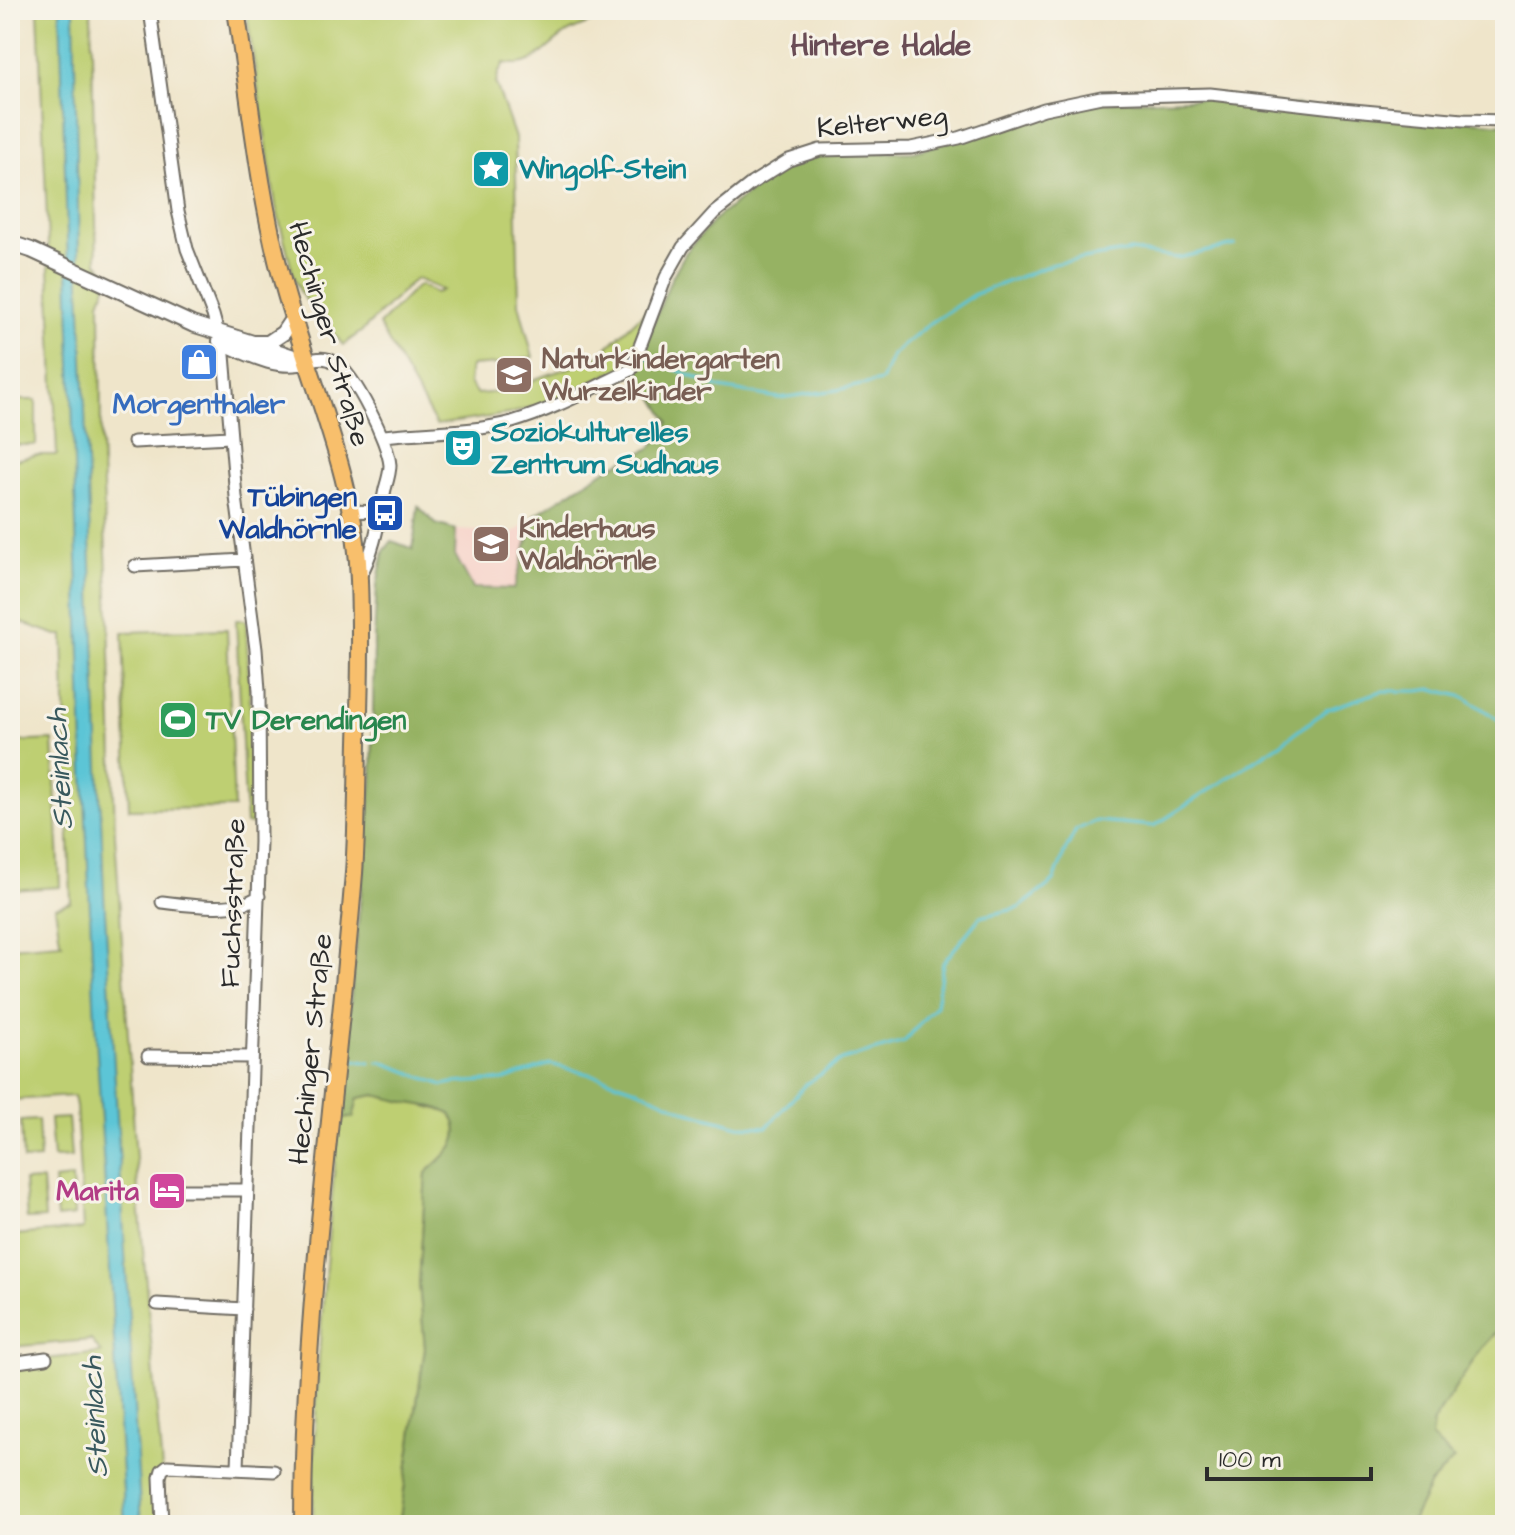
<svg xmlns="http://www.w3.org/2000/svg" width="1515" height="1535" viewBox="0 0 1515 1535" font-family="'Architects Daughter',sans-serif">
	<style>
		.built { fill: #f7d1c8 }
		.green { fill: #becf72; stroke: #747d4e; stroke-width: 2 }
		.forest { fill: #96b264; stroke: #606e48; stroke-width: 2 }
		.water { fill: #5bc5d6; stroke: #437880; stroke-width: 2 }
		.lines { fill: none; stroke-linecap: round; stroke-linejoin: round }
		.stream { stroke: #5bc5d6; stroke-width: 3 }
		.minor-casing { stroke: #706c63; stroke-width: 15 }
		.tertiary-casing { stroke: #706c63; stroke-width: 18 }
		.primary-casing { stroke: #706c63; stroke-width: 20 }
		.minor { stroke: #fff; stroke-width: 11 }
		.tertiary { stroke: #fff; stroke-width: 14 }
		.primary { stroke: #f8bf6c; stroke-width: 16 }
		.labels { text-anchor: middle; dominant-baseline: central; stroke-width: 6; stroke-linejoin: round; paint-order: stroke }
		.street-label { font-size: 28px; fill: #2b2b2b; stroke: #f7f3e8 }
		.culture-label { font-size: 28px; font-weight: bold; fill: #0d838f; stroke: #f7f3e8; text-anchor: start }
		.education-label { font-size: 28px; font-weight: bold; fill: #785e54; stroke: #f7f3e8; text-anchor: start }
		.shop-label { font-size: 28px; font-weight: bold; fill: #366cbe; stroke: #f7f3e8 }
		.transit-label { font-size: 28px; font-weight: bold; fill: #164399; stroke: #f7f3e8; text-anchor: end }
		.leisure-label { font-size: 28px; font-weight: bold; fill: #27864d; stroke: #f7f3e8; text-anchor: start }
		.hotel-label { font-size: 28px; font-weight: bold; fill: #b23c85; stroke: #f7f3e8; text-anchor: end }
		.neighbourhood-label { font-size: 30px; font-weight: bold; fill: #694c55; stroke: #f7f3e8 }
		.water-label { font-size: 30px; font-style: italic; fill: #39595e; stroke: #f7f3e8 }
	</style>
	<rect width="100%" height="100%" fill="#f7f3e8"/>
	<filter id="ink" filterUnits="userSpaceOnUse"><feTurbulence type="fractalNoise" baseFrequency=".0125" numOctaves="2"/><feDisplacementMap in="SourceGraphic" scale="16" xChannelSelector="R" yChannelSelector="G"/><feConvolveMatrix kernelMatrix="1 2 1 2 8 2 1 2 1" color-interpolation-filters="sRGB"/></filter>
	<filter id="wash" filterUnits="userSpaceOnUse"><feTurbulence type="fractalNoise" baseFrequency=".006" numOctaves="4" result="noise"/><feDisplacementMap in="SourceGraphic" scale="32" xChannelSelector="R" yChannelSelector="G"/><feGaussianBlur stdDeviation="1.8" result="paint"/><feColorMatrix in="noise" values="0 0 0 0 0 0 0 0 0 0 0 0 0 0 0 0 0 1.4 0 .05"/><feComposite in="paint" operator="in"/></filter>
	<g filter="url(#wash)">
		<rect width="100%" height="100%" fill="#efe5ca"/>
		<path class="built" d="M 535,515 L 514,589 L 473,588 L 455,555 L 456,530 L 514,533 Z"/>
		<path class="green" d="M 38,10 L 91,10 L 97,263 L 110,275 L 100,302 L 101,442 L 109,618 L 115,835 L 138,1190 L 162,1470 L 162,1525 L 10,1525 L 10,1363 L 101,1353 L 91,1340 L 10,1347 L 10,1254 L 17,1253 L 15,1235 L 83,1229 L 76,1106 L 74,1096 L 10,1100 L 10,947 L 62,943 L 60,940 L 55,907 L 71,902 L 63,635 L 57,635 L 20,622 L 18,612 L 10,611 L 10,461 L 36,455 L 57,455 Z
			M 246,10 L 627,10 C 608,17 589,22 571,31 C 546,43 538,70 504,63 L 498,74 L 496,84 L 515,138 L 519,304 L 533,357 L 498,364 L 471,366 L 469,383 L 477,394 L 513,391 L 538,378 L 595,359 L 650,307 L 625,366 L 552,401 L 509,414 L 436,425 L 379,325 L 417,286 L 420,285 L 436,293 L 442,290 L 417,279 L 414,280 L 362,331 L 343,345 L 301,294 L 294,277 L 276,207 Z
			M 10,400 L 36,400 L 36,445 L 10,445 Z
			M 236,620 L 246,620 L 256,824 L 246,824 Z
			M 227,629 L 234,808 L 129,809 L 123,632 Z
			M 53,740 L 60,887 L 10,890 L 10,742 Z
			M 375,1095 C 400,1101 427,1104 451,1114 C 468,1142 445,1155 426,1173 L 419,1284 L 425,1348 L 399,1525 L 313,1525 C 313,1389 327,1254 339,1118 L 353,1118 L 358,1098 Z
			M 68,1118 L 71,1157 L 53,1158 L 50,1119 Z
			M 38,1120 L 40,1159 L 23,1160 L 21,1121 Z
			M 72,1178 L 74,1216 L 57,1218 L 54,1180 Z
			M 42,1180 L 45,1218 L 27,1219 L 24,1181 Z
			M 1505,1323 L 1505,1525 L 1410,1525 L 1430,1484 L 1453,1459 L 1430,1436 L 1433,1422 L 1481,1349 Z"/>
		<path class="forest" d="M 1211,98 L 1505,124 L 1505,1323 L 1481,1349 L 1433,1422 L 1431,1437 L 1454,1459 L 1430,1484 L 1410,1525 L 399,1525 L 425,1348 L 419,1284 L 426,1173 C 445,1155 468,1141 451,1114 L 434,1107 L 409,1103 L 375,1095 L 358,1098 L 353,1118 L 339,1118 L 372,781 L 374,638 L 377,585 L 384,551 L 392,541 L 413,549 L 418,506 L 436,524 L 456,530 L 455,555 L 473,588 L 514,589 L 535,515 L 610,467 L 651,448 L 669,422 L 636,367 L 671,279 L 686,252 L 716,218 L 754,189 L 790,164 L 822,154 L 913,152 L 1044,114 L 1102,102 Z"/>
		<path class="water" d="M 60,10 L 74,10 L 79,258 L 104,894 L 141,1525 L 125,1525 L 94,1002 L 83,752 Z"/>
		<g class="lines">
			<path class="stream" d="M 642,355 L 720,388 L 779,398 L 837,390 L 881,381 L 892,355 L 929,324 L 973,295 L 1053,264 L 1131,251 L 1178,258 L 1235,245
				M 348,1059 L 370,1063
				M 378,1062 L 382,1062 L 443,1085 L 453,1083 L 504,1080 L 550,1064 L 604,1078 L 639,1090 L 688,1112 L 739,1126 L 767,1127 L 805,1085 L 842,1060 L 904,1042 L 936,1005 L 943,963 L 980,917 L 1019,908 L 1054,881 L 1065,851 L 1076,830 L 1096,821 L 1154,826 L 1280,744 L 1328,709 L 1382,691 L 1418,691 L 1433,689 L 1464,697 L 1505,724"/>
		</g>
	</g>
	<g filter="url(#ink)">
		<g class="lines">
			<g class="minor-casing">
				<path id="minor" d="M 150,10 L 178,211 L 187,249 L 213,315 L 224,355 L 236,497 L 256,649 L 259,691 L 260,842 L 238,1468
					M 307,361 C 317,358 326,356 336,363 C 355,375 388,442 390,465 C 390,473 387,482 385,489 C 379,519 375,551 359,578
					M 383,436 C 425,431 471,433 512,422 C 553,410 593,388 631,370 L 666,277 L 683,247 L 714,213 L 752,183 L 789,160 L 820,150 L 911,148 L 959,138 L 1044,109 L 1101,97 L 1210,94 L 1342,109 L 1463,120 L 1505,121
					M 134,442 L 230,437
					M 350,511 L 381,512
					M 135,566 L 244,560
					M 162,902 C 187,905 238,913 259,896
					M 148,1056 L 252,1057
					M 160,1190 L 247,1190
					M 157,1304 L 244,1309
					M 10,1363 L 46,1358
					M 162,1525 L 160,1477 L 162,1470 L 167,1466 L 274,1471"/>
			</g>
			<g class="tertiary-casing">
				<path id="tertiary" d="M 10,243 L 31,250 L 192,324 L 253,343 L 268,343 L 283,333 L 293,318
					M 220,341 C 245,352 278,371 307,361
					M 258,345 L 302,360"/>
			</g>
			<g class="primary-casing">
				<path id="primary" d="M 236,10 C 250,98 258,189 281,276 C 307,377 356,475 359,580 C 361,634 360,688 358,742 C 357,786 357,829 354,873 C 337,1090 303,1307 303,1525"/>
			</g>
			<use href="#minor" class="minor"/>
			<use href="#tertiary" class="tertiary"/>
			<use href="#primary" class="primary"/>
		</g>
	</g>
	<defs>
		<g id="sight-square" transform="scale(2)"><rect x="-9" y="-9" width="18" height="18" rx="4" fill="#0f9aa8" stroke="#f7f3e8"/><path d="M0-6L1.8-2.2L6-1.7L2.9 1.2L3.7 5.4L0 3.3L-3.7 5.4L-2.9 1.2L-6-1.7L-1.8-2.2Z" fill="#fff"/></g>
		<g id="shop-square" transform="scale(2)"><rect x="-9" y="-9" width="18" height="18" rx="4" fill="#3f7fe0" stroke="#f7f3e8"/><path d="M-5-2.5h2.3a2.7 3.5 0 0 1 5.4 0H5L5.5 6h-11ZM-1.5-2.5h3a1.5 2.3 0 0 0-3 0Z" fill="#fff"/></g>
		<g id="school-square" transform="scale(2)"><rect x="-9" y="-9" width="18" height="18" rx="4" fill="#8d6e63" stroke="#f7f3e8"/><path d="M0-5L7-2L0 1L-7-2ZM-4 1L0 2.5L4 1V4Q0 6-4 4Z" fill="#fff"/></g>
		<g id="theatre-square" transform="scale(2)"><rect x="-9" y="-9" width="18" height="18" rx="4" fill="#0f9aa8" stroke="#f7f3e8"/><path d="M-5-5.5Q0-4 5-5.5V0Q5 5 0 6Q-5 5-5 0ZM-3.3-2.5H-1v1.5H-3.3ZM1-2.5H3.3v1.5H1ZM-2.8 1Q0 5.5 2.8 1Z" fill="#fff"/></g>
		<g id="bus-square" transform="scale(2)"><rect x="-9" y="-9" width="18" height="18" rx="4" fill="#1a4fb4" stroke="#f7f3e8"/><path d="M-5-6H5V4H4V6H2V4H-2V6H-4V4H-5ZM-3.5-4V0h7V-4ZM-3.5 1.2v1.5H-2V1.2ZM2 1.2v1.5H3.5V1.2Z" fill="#fff"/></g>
		<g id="stadium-square" transform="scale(2)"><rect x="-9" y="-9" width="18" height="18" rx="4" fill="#2e9e5b" stroke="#f7f3e8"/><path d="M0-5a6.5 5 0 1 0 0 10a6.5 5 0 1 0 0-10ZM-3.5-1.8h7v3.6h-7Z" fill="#fff"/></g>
		<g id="hotel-square" transform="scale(2)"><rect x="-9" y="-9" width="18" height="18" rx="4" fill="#d1479c" stroke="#f7f3e8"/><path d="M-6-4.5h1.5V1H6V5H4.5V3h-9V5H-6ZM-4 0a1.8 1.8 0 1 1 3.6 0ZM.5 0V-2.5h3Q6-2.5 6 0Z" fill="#fff"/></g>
	</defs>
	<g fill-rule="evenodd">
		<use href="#sight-square" x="491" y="169"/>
		<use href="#shop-square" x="199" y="362"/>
		<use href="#school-square" x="514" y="375"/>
		<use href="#theatre-square" x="463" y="448"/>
		<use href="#bus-square" x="385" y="513"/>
		<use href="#school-square" x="491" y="544"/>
		<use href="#stadium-square" x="178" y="720"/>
		<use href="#hotel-square" x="167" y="1191"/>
	</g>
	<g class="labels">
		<g class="street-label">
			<text transform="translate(882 122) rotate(-6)">Kelterweg</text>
			<text transform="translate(329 334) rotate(74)">Hechinger Straße</text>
			<text transform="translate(233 903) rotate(-88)">Fuchsstraße</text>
			<text transform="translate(311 1049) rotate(-84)">Hechinger Straße</text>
		</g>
		<g class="culture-label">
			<text x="519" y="169">Wingolf-Stein</text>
			<text x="491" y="432">Soziokulturelles<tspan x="491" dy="32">Zentrum Sudhaus</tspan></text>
		</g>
		<g class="education-label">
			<text x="542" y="359">Naturkindergarten<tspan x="542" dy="32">Wurzelkinder</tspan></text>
			<text x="519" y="528">Kinderhaus<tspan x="519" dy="32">Waldhörnle</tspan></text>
		</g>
		<g class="shop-label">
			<text x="199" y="404">Morgenthaler</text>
		</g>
		<g class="transit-label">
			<text x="357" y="497">Tübingen<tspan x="357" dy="32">Waldhörnle</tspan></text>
		</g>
		<g class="leisure-label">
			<text x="206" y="720">TV Derendingen</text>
		</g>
		<g class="hotel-label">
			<text x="139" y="1191">Marita</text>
		</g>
		<g class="neighbourhood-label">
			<text x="881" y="46">Hintere Halde</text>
		</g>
		<g class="water-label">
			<text transform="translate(60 769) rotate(-93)">Steinlach</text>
			<text transform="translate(95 1417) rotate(-93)">Steinlach</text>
		</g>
	</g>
	<rect width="1515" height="1535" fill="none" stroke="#f7f3e8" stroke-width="40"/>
	<path d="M1207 1467v12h164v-12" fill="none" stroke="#2b2b2b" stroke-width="4"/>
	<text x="1219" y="1467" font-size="24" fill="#2b2b2b" stroke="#f7f3e8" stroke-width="6" paint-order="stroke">100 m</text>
</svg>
